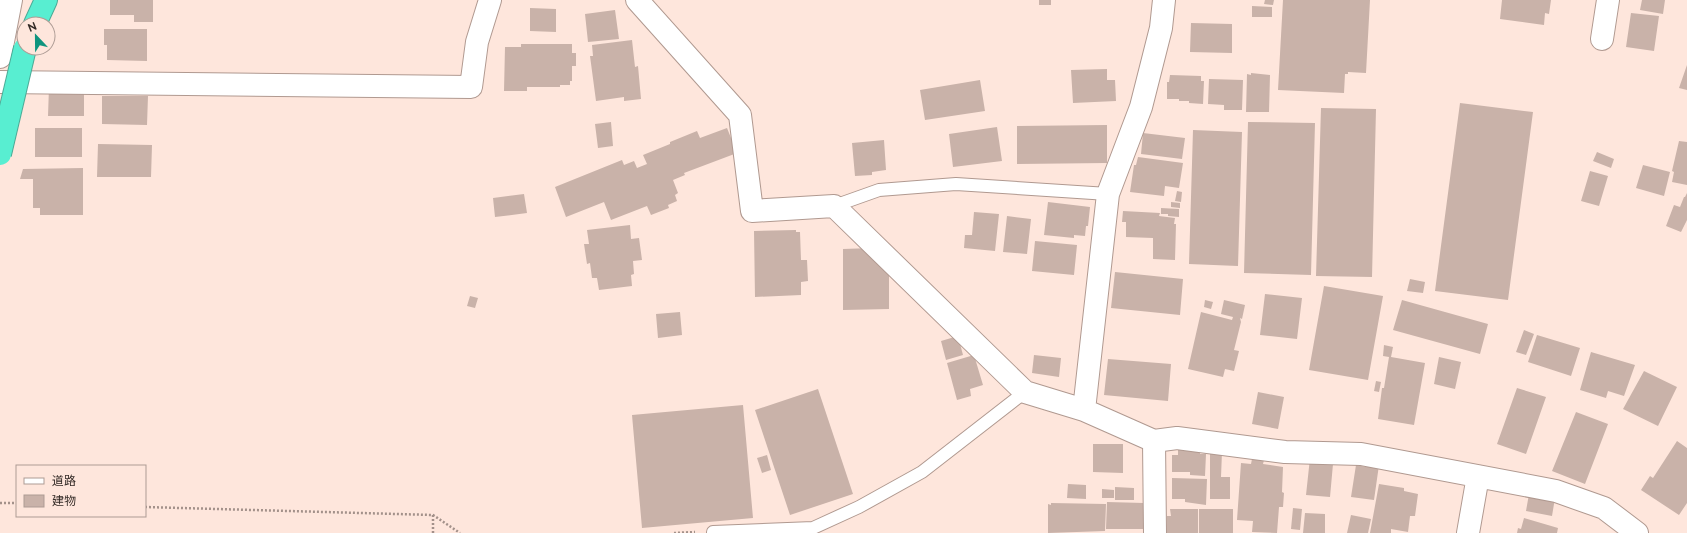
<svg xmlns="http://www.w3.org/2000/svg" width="1687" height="533" viewBox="0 0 1687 533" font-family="Raleway,'Noto Sans JP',sans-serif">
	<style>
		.building { fill: #c9b2a9 }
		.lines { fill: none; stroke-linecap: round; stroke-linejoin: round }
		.service-casing { stroke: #b09990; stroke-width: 14 }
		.minor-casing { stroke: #b09990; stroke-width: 24 }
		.motorway-casing { stroke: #4baa96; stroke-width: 24 }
		.path { stroke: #a3918a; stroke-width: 2.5; stroke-dasharray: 2 2; stroke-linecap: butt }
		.service { stroke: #fff; stroke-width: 12 }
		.minor { stroke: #fff; stroke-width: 22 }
		.motorway { stroke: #58eed1; stroke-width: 22 }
		.motorway-bridge-casing { stroke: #4baa96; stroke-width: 24; stroke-linecap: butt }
		.motorway-bridge { stroke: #58eed1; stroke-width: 22 }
	</style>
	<rect width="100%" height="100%" fill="#fee6dc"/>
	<path class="building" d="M 110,0 L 153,0 L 153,22 L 134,22 L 134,15 L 110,15 Z
		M 1039,0 L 1051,0 L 1051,5 L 1039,5 Z
		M 1265,0 L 1274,0 L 1273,5 L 1264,4 Z
		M 1283,0 L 1370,0 L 1366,73 L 1348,72 L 1348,74 L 1345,74 L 1344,93 L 1278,90 Z
		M 1502,0 L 1551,0 L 1549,14 L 1545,13 L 1544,25 L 1500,19 Z
		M 1642,0 L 1665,0 L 1663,14 L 1640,10 Z
		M 1252,6 L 1272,7 L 1272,17 L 1252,17 Z
		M 530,8 L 556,9 L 556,32 L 530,31 Z
		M 615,10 L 619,39 L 588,42 L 585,14 Z
		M 1631,13 L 1659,16 L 1654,51 L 1626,47 Z
		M 1191,23 L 1232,24 L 1232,53 L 1190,52 Z
		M 104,29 L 147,29 L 147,61 L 107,60 L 107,45 L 104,45 Z
		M 632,40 L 635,67 L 638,66 L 641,99 L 624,101 L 624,97 L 596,101 L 590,56 L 593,56 L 592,45 Z
		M 521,44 L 572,44 L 572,53 L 576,53 L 576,66 L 572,66 L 572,81 L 570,81 L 570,85 L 560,85 L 560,87 L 527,87 L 527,91 L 504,91 L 505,47 L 521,47 Z
		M 1687,65 L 1687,90 L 1679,88 Z
		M 1107,69 L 1107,80 L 1115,80 L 1116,101 L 1073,103 L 1071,70 Z
		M 1251,73 L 1270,75 L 1269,112 L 1246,112 L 1247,74 L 1251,75 Z
		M 1170,75 L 1201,76 L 1201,81 L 1204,81 L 1203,104 L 1189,103 L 1189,101 L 1179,101 L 1179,99 L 1167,99 L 1167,82 L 1169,82 Z
		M 1209,79 L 1243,80 L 1242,110 L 1224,110 L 1224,105 L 1208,104 Z
		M 980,80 L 985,111 L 925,120 L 920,90 Z
		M 49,87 L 84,88 L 84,116 L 48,116 Z
		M 102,96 L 148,96 L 147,125 L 102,124 Z
		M 1460,103 L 1533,112 L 1508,300 L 1435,291 Z
		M 1321,108 L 1376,109 L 1372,277 L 1316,276 Z
		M 611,122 L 613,146 L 598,148 L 595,124 Z
		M 1248,122 L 1315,123 L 1311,275 L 1244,273 Z
		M 1107,125 L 1107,163 L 1017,164 L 1017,126 Z
		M 997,127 L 1002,161 L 953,167 L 949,134 Z
		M 35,128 L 82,128 L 82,157 L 35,157 Z
		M 727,128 L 737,153 L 684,173 L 685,175 L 673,180 L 678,193 L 675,195 L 677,201 L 668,205 L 669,208 L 651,215 L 647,206 L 611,220 L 604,202 L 566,217 L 555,187 L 622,160 L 624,165 L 634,161 L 637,168 L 647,164 L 643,155 L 670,144 L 670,142 L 697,131 L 700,138 Z
		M 1193,130 L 1242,132 L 1238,266 L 1189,264 Z
		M 1143,133 L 1185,138 L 1182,159 L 1141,154 Z
		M 884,140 L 886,170 L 872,172 L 872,175 L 855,176 L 852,143 Z
		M 1679,141 L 1687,142 L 1687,185 L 1672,182 L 1674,172 L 1672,171 Z
		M 98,144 L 152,145 L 151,177 L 97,177 Z
		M 1597,152 L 1614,159 L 1611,168 L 1593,161 Z
		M 1138,157 L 1183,163 L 1179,188 L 1165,186 L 1164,196 L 1130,192 L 1134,165 L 1136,165 Z
		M 1643,165 L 1670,172 L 1664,196 L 1636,188 Z
		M 83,168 L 83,215 L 40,215 L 40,208 L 33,208 L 33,179 L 20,179 L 23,169 Z
		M 1590,171 L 1608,176 L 1599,206 L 1581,201 Z
		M 1177,191 L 1182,192 L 1181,202 L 1175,201 Z
		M 1687,193 L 1687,220 L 1681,232 L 1666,226 L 1674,205 L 1680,207 L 1684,197 L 1685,197 Z
		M 524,194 L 527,213 L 495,217 L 493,198 Z
		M 1048,202 L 1090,207 L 1088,226 L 1086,226 L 1085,236 L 1074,235 L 1074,238 L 1044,235 Z
		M 1171,202 L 1180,203 L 1180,208 L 1171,207 Z
		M 1161,208 L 1179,209 L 1179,217 L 1168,216 L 1168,214 L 1161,214 Z
		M 1123,211 L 1160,213 L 1159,216 L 1175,218 L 1174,224 L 1176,224 L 1175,260 L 1153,259 L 1153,238 L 1126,237 L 1126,222 L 1122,222 Z
		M 974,212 L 999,214 L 995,251 L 964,248 L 965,235 L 972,235 Z
		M 1007,216 L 1031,219 L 1027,254 L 1003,252 Z
		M 630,225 L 631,239 L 639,238 L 642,260 L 633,261 L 634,274 L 631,275 L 632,286 L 599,290 L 597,278 L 592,278 L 590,263 L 587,264 L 584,244 L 589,244 L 587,230 Z
		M 796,230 L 796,232 L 800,232 L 801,260 L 807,260 L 808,281 L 801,282 L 801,295 L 755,297 L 754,231 Z
		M 1035,241 L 1077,245 L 1074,275 L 1032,271 Z
		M 872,248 L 889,262 L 889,309 L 843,310 L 843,249 Z
		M 1115,272 L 1183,279 L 1180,315 L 1111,308 Z
		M 1410,279 L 1425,282 L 1423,293 L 1407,291 Z
		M 1324,286 L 1383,296 L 1368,380 L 1309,370 Z
		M 1265,294 L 1302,298 L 1297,339 L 1260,335 Z
		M 470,296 L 478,298 L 475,308 L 467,306 Z
		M 1205,300 L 1213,302 L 1211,309 L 1204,307 Z
		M 1224,300 L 1245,305 L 1242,319 L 1240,318 L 1241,322 L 1234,350 L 1239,351 L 1234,371 L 1225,369 L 1223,377 L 1188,369 L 1201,312 L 1232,320 L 1233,317 L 1221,314 Z
		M 1402,300 L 1488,324 L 1480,354 L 1393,330 Z
		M 680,312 L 682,335 L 658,338 L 656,314 Z
		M 1524,330 L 1534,334 L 1526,355 L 1516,352 Z
		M 1537,335 L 1580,348 L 1571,376 L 1528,362 Z
		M 958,336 L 963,355 L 946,360 L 941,341 Z
		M 1384,345 L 1393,347 L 1391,357 L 1425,363 L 1414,425 L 1378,419 L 1382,388 L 1384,388 L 1389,357 L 1383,356 Z
		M 1591,352 L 1635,365 L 1624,396 L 1608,391 L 1606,398 L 1580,390 Z
		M 974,355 L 983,385 L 970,389 L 971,396 L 957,400 L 947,363 Z
		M 1034,355 L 1061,358 L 1059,377 L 1032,373 Z
		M 1439,357 L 1461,362 L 1455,389 L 1434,384 Z
		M 1108,359 L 1171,364 L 1168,401 L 1104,395 Z
		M 1644,371 L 1677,387 L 1658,426 L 1623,409 Z
		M 1376,381 L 1381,382 L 1379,392 L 1374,391 Z
		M 1517,388 L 1546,397 L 1526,454 L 1497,444 Z
		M 818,389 L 853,494 L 790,515 L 755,410 Z
		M 1258,392 L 1284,397 L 1278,429 L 1252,424 Z
		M 743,405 L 753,518 L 642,528 L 632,415 Z
		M 1576,412 L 1608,424 L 1585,484 L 1552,471 Z
		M 1677,441 L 1687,448 L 1687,503 L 1679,515 L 1641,490 L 1650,476 L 1653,478 Z
		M 1093,444 L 1123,444 L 1123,473 L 1093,472 Z
		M 1178,450 L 1200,450 L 1200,454 L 1206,454 L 1205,476 L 1190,475 L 1190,472 L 1172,472 L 1172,455 L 1178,455 Z
		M 1210,452 L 1222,452 L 1221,477 L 1230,477 L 1230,499 L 1210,499 Z
		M 767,455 L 771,470 L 762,473 L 757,458 Z
		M 1310,458 L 1333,464 L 1330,497 L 1306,495 Z
		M 1252,459 L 1264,460 L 1263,464 L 1283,467 L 1282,492 L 1284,493 L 1283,507 L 1279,507 L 1277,533 L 1252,532 L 1253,521 L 1237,520 L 1241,463 L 1251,464 Z
		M 1366,463 L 1379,465 L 1374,500 L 1351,497 L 1356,465 L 1366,467 Z
		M 1172,478 L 1207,479 L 1206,505 L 1185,502 L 1185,499 L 1172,499 Z
		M 1068,484 L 1086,485 L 1086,499 L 1067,498 Z
		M 1379,484 L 1404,488 L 1404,491 L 1418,494 L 1415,516 L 1410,516 L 1408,532 L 1391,529 L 1391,533 L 1370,533 Z
		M 1115,487 L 1134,488 L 1134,500 L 1115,500 Z
		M 1102,489 L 1114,490 L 1114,498 L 1102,498 Z
		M 1529,494 L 1555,498 L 1552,516 L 1526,511 Z
		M 1107,502 L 1144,503 L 1144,529 L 1106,529 Z
		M 1051,503 L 1106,504 L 1105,531 L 1048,533 L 1048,504 L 1051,505 Z
		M 1293,508 L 1302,509 L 1300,530 L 1291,529 Z
		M 1170,509 L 1198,509 L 1198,533 L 1167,533 L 1167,516 L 1171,516 Z
		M 1199,509 L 1233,509 L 1233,533 L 1199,533 Z
		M 1305,513 L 1325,514 L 1325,533 L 1303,533 Z
		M 1351,515 L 1371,519 L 1368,533 L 1347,533 Z
		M 1524,518 L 1558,528 L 1557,533 L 1517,533 L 1518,528 L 1521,529 Z"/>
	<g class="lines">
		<g class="service-casing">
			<path id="service" d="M 834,206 L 879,190 L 956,184 L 1108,194
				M 713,532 L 813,528 L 859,507 L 922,472 L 1025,392"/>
		</g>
		<g class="minor-casing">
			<path id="minor" d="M 637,0 L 740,115 L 752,211 L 834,206 L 1025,392 L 1084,410 L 1154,441 L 1177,438 L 1285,452 L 1361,454 L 1556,491 L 1604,508 L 1637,533
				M 1602,39 L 1608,0
				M 0,57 L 11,0
				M 0,82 L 471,87 L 477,42 L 490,0
				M 1084,410 L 1108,194 L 1141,107 L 1161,28 L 1164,0
				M 1154,441 L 1155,533
				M 1468,533 L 1478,476"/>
		</g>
		<g class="motorway-casing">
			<path id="motorway" d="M 35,24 L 46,0"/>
		</g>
		<path class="path" d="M 0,503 L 17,503
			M 145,507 L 433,515 L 460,533
			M 433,533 L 433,515
			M 674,533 L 695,532"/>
		<use href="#service" class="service"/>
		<use href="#minor" class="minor"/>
		<use href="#motorway" class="motorway"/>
		<g class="motorway-bridge-casing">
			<path id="motorway-bridge" d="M 0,154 L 25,48"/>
		</g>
		<use href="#motorway-bridge" class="motorway-bridge"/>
	</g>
	<rect x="16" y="465" width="130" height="52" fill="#fee6dc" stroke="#ad9b94"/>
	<rect x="24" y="478" width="20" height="6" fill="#ffffff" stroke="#ad9b94"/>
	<text x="52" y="485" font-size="12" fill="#342b27">道路</text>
	<rect x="24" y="495" width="20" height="12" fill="#c9b2a9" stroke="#ad9b94"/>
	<text x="52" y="505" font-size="12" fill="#342b27">建物</text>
	<g transform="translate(36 36) rotate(338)"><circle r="19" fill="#fee6dc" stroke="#ad9b94"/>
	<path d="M0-3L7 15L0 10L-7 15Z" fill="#0f947e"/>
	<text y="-6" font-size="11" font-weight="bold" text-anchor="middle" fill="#342b27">N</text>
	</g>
</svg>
